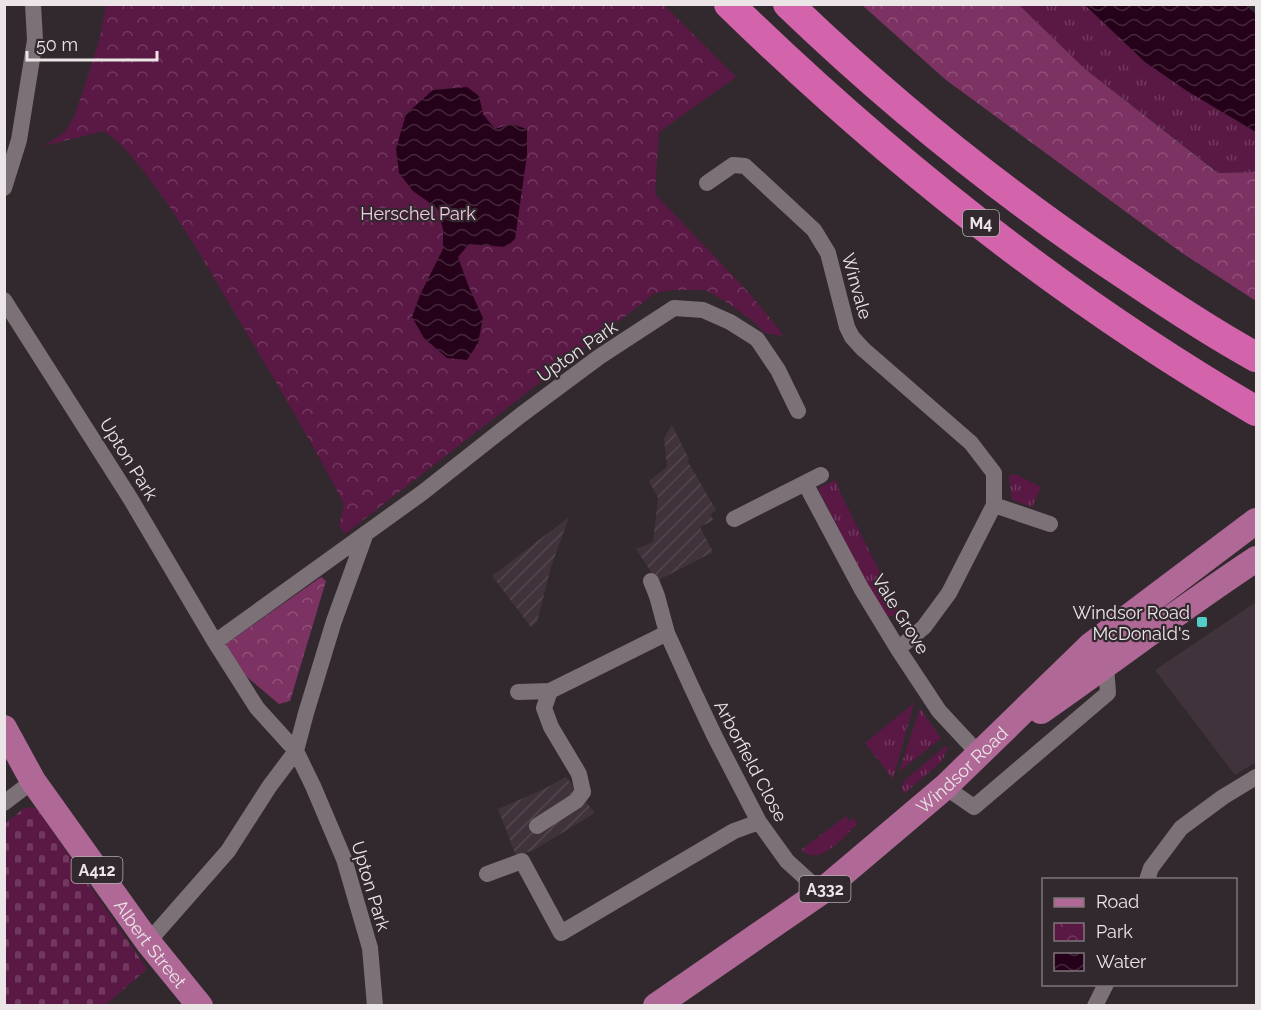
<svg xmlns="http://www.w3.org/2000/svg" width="1261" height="1010" viewBox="0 0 1261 1010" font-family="Raleway,sans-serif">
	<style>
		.built { fill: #41333b }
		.industrial { fill: url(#industrial-furrows) }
		.grass { fill: url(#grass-tufts) }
		.forest { fill: url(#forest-crowns) }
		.cemetery { fill: url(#cemetery-stones) }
		.park { fill: url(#park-crowns) }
		.water { fill: url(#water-waves) }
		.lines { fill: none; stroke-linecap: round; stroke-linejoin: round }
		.street { stroke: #7c7177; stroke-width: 16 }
		.primary { stroke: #b06996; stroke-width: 26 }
		.highway { stroke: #d364ab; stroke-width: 30 }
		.poi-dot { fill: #54cdc8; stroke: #32292e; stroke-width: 2 }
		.labels { text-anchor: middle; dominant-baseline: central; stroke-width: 4.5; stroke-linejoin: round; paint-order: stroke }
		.shield { fill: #32292e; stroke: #b4adb0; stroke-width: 1.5 }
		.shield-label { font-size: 16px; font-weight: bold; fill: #ebe5e8 }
		.park-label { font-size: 18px; fill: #f5cae2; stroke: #32292e }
		.street-label { font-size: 18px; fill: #ebe5e8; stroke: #32292e }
		.poi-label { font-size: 18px; fill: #ebe5e8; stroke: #32292e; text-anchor: end }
	</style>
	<defs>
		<pattern id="industrial-furrows" width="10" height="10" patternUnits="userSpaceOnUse" patternTransform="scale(1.5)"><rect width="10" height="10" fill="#41333b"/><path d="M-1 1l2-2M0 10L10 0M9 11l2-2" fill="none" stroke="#53474e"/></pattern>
		<pattern id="grass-tufts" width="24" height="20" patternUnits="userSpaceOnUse" patternTransform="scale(1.5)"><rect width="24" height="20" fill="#5a1845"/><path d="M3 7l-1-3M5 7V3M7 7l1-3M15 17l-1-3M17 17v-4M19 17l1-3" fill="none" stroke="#723960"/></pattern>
		<pattern id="forest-crowns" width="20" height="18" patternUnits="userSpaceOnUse" patternTransform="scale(1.5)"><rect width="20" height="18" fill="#7c3363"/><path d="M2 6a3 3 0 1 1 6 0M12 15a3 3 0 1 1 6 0" fill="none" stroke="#8f5079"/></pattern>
		<pattern id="cemetery-stones" width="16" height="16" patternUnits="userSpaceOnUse" patternTransform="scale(1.5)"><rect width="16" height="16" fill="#5a1845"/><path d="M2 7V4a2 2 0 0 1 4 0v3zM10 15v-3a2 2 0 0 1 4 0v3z" fill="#723960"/></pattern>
		<pattern id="park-crowns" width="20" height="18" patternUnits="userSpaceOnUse" patternTransform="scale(1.5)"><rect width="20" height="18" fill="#5a1845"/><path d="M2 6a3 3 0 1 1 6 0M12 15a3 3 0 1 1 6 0" fill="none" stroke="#723960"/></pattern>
		<pattern id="water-waves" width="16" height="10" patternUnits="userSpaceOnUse" patternTransform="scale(1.5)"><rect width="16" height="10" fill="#25021a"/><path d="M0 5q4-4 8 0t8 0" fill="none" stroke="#45273b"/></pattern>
	</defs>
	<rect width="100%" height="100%" fill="#32292e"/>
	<path class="built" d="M 1256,602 L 1256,762 L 1235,775 L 1155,670 Z"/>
	<path class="industrial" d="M 672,425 L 689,459 L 687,460 L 716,510 L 710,515 L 714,520 L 700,527 L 713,552 L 657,581 L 636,549 L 653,542 L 658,498 L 649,481 L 667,467 L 664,438 Z
		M 569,517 L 551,567 L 537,622 L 531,627 L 492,576 Z
		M 566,777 L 595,813 L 534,850 L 516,856 L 498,809 L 542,790 Z"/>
	<path class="grass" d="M 1019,5 L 1085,5 L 1145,62 L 1187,91 L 1256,132 L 1256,172 L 1219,173 L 1085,69 Z
		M 1015,474 L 1041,487 L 1032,507 L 1012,500 L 1009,476 Z
		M 836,480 L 839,490 L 902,617 L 886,616 L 880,612 L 818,488 Z
		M 914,703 L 893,779 L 865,743 Z
		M 920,708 L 941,738 L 899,772 Z
		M 944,747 L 948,747 L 942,761 L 905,793 L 901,789 L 904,781 Z
		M 846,816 L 849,821 L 853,818 L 858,823 C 847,834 826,859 810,855 C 807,854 804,852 801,850 Z"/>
	<path class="forest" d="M 862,5 L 1019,5 L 1085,69 L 1218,173 L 1256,172 L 1256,301 L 1182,253 L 946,80 Z
		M 321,577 L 326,581 L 290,701 L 279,704 L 221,655 L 226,644 Z"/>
	<path class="cemetery" d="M 32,807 L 37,809 L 147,969 L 105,1005 L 5,1006 L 5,824 L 24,808 Z"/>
	<path class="park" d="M 106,5 L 664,5 L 736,77 L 659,132 L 655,194 L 750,294 L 781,332 L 783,336 L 765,333 L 753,321 L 725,301 L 705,290 L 673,290 L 655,293 L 345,534 L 339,526 L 344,506 L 343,502 C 307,433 267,367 227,300 C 201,255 174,210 142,169 C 130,155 120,141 103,131 L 44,146 L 65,132 L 75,115 L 99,42 Z"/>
	<path class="water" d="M 1085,5 L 1245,5 L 1256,14 L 1256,132 L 1187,91 L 1145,62 Z
		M 467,87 L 479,96 L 483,114 L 495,129 L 511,124 L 527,129 L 527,155 L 515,239 L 506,247 L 469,244 L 458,257 L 468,285 L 483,318 L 478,343 L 467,360 L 447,358 L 424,338 L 412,317 L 420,295 L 443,249 L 443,229 L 437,208 L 413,191 L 399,173 L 396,149 L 406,114 L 433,90 Z"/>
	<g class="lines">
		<path class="street" d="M 707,183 L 733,165 L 745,166 L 814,230 L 828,253 L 847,327 L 852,337 L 863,349 L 971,443 L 994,473 L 994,505 L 949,593 L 924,627 L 898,649
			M 4,188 L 19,140 L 35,40 L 33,4
			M 4,300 L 130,498 L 215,642 L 257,708 L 296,751 L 313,786 L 344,859 L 370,948 L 375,1006
			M 805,483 L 861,588 L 898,649 L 939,711 L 979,754
			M 994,505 L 1050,524
			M 734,519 L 821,475
			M 651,581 L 657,596 L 667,633 L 691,686 L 715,737 L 759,822 L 787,861 L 821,892
			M 215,642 L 422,493 L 521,415 L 599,357 L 674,308 L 703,310 L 730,322 L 757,339 L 778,370 L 798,411
			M 518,692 L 550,691 L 667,633
			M 945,787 L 974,807 L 1108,693 L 1106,666
			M 4,803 L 33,781
			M 537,826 L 576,801 L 583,792 L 579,774 L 551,727 L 544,708 L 550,691
			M 487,874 L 522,861 L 561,933 L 734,831 L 759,822
			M 1147,880 L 1151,868 L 1181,828 L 1223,797 L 1256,777
			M 148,942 L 228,851 L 269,787 L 296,751 L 306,713 L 334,621 L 366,533
			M 1095,1006 L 1106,984"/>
		<g class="primary">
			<path d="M 1041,711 C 1113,661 1183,607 1256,559"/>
			<path id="s1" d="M 4,728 L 33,781 L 148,942 L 200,1006"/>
			<path id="s2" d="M 656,1006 L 821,892 L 945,787 L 1090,646 L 1256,521"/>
		</g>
		<path class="highway" d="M 729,4 C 888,159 1064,299 1256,411
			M 788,4 C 894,106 1010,199 1133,280 C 1173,307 1214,334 1256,357"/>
	</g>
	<rect class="poi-dot" x="1196" y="616" width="12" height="12" rx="3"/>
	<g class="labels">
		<g class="shield">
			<rect x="963" y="210" width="36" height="26" rx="4.5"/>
			<rect x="71.5" y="857" width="51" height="26" rx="4.5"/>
			<rect x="799.5" y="876" width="51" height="26" rx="4.5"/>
		</g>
		<g class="shield-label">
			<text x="981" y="223">M4</text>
			<text x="97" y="870">A412</text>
			<text x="825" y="889">A332</text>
		</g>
		<g class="park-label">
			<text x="418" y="213">Herschel Park</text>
		</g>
		<g class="street-label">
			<text transform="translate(857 286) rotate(74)">Winvale</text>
			<text transform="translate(577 351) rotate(-35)">Upton Park</text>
			<text transform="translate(129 459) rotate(58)">Upton Park</text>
			<text transform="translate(901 614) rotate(58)">Vale Grove</text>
			<text transform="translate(751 761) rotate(62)">Arborfield Close</text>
			<text stroke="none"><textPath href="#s2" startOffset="387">Windsor Road</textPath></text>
			<text transform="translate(371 886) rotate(73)">Upton Park</text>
			<text stroke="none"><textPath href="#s1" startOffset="261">Albert Street</textPath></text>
		</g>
		<g class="poi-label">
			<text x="1190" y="612">Windsor Road<tspan x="1190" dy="21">McDonald's</tspan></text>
		</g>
	</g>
	<rect width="1261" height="1010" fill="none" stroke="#ebe5e8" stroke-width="12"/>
	<rect x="1042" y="878" width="195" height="108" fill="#32292e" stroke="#7c7478" stroke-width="1.5"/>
	<rect x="1054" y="898" width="30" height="9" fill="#b06996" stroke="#7c7478" stroke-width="1.5"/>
	<text x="1096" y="908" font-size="18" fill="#ebe5e8">Road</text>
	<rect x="1054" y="923" width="30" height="18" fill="url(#park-crowns)" stroke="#7c7478" stroke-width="1.5"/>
	<text x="1096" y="938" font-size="18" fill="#ebe5e8">Park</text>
	<rect x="1054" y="953" width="30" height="18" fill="url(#water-waves)" stroke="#7c7478" stroke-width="1.5"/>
	<text x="1096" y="968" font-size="18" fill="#ebe5e8">Water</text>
	<path d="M27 51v9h130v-9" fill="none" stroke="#ebe5e8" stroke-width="3"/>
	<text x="36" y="51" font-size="18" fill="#ebe5e8" stroke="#32292e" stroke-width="4.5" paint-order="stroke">50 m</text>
</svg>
